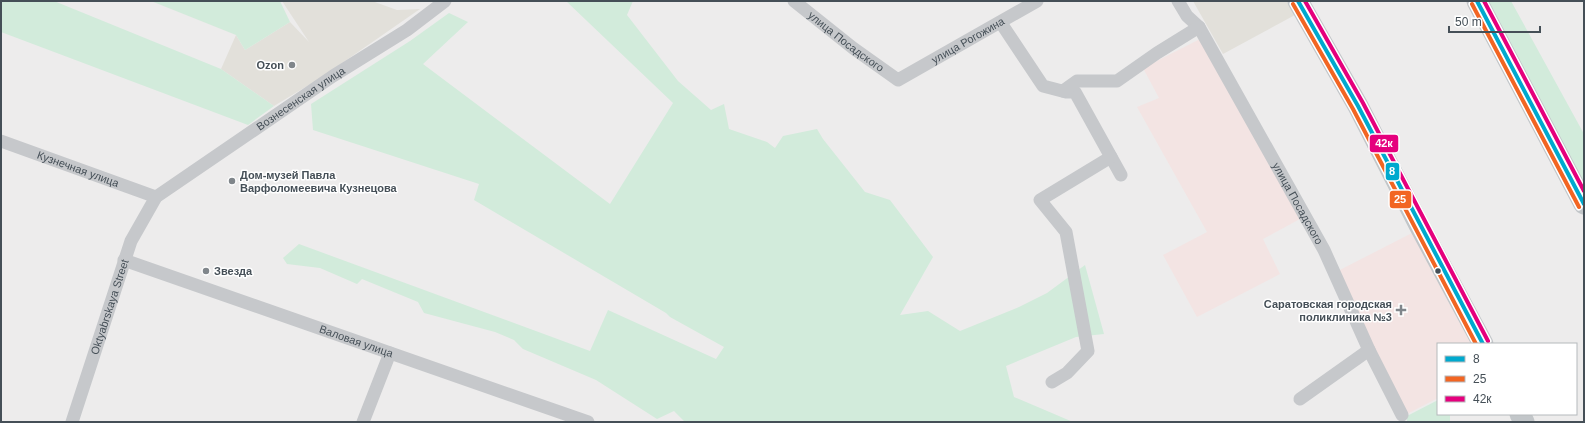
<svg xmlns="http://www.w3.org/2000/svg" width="1585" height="423" viewBox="0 0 1585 423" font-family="Arial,sans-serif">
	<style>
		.commercial { fill: #e2e0da }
		.medical { fill: #f3e4e3 }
		.green { fill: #d2ebdb }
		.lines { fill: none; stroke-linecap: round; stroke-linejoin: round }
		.street { stroke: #c6c8cb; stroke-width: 13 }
		.primary { stroke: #c2c6c9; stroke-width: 21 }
		.bus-1-casing { stroke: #fff; stroke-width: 7 }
		.bus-2-casing { stroke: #fff; stroke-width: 7 }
		.bus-3-casing { stroke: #fff; stroke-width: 7 }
		.bus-1 { stroke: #00a9ce; stroke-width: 4 }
		.bus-2 { stroke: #f26522; stroke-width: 4 }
		.bus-3 { stroke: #e5007d; stroke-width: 4 }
		.poi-dot { fill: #80868b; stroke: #fff; stroke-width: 1.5 }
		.bus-dot { fill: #454f57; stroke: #fff; stroke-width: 1.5 }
		.labels { text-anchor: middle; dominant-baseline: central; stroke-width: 3; stroke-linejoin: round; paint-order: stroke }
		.street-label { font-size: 11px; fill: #454f57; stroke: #fff }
		.poi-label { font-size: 11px; font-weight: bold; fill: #454f57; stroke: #fff; text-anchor: end }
		.line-badge { stroke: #fff; stroke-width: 1.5 }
		.badge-label { font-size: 11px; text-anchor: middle; font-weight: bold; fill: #fff }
	</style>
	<rect width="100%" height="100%" fill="#edecec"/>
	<path class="commercial" d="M 282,1 L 372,1 L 397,10 L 420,9 L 322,77 L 274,106 L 221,69 L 236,35 L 245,50 L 290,22 L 309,42 Z
		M 1193,1 L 1287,1 L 1295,15 L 1223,54 Z"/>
	<path class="medical" d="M 1200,39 L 1300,219 L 1263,239 L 1280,274 L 1197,317 L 1163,255 L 1207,232 L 1137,107 L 1159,98 L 1143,68 Z
		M 1412,233 L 1471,344 L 1438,344 L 1438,398 L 1405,415 L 1330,275 Z"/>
	<path class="green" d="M 1,1 L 54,1 L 221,69 L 274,106 L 248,125 L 1,32 Z
		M 151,1 L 280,1 L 290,22 L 245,50 L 236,35 Z
		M 566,1 L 633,1 L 627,15 L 678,81 L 711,110 L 724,104 L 729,129 L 767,142 L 775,148 L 783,136 L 817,129 L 823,139 L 865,192 L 890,200 L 933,257 L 900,315 L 928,311 L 960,331 L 1019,307 L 1047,293 L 1085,265 L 1104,334 L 1076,337 L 1006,366 L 1014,397 L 1073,422 L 685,422 L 674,411 L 657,419 L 596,380 L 523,349 L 514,340 L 495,332 L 424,313 L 418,302 L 362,279 L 357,284 L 320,268 L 287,264 L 283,258 L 299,244 L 590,351 L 608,310 L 716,359 L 724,347 L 670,317 L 666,313 L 474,200 L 479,184 L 313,130 L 311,104 L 410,41 L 449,13 L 468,22 L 423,64 L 610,204 L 673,103 Z
		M 1487,1 L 1511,1 L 1584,134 L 1584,187 Z
		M 1438,400 L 1438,414 L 1450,414 L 1450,422 L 1407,422 L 1407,416 Z"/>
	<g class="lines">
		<g class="street">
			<path id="s1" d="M 794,1 L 853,48 L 898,80 L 1037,1"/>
			<path id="s2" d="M 1178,1 L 1187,16 L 1199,27 L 1324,250 L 1369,350 L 1402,415"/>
			<path d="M 1001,23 L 1043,86 L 1066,92 L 1075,92 L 1121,175"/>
			<path d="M 1063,91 L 1077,81 L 1117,81 L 1157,53 L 1199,27"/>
			<path id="s3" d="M 1,141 L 156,197"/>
			<path id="s4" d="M 124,260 L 588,422"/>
			<path d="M 1052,382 L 1067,373 L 1088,351 L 1066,232 L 1040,200 L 1111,157"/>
			<path d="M 1300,399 L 1369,350"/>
			<path id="s5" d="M 72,422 L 131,241 L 156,197 L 333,76 L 407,30 L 445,1"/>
			<path d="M 363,422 L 390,353"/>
		</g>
		<path class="primary" d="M 1298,1 L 1358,106 L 1419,225 L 1483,344
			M 1477,1 L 1584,204
			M 1520,414 L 1524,422"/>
		<g class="bus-1-casing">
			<path id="bus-1" d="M 1298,1 L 1358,106 L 1483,344
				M 1477,1 L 1584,204"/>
		</g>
		<g class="bus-2-casing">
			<path id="bus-2" d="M 1293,4 L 1353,109 L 1476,344
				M 1472,4 L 1579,207"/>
		</g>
		<g class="bus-3-casing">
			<path id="bus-3" d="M 1305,1 L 1363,103 L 1488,341
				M 1484,1 L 1584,191"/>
		</g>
		<use href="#bus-1" class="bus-1"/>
		<use href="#bus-2" class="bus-2"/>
		<use href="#bus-3" class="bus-3"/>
	</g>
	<g class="poi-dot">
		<circle cx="292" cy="65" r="4"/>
		<circle cx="232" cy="181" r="4"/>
		<circle cx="206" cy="271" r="4"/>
		<path d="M1399 304h4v4h4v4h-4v4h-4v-4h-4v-4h4z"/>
	</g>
	<circle class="bus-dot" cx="1438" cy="271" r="3.5"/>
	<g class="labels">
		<g class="street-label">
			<text stroke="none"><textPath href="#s1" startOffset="66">улица Посадского</textPath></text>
			<text stroke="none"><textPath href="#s1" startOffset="211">улица Рогожина</textPath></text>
			<text stroke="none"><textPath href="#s5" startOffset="416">Вознесенская улица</textPath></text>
			<text stroke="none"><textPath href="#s3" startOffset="82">Кузнечная улица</textPath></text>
			<text stroke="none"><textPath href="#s2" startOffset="236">улица Посадского</textPath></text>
			<text stroke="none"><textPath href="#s5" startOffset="121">Oktyabrskaya Street</textPath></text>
			<text stroke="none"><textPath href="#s4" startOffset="246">Валовая улица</textPath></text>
		</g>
		<g class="poi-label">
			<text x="284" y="65">Ozon</text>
			<text x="240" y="175" text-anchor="start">Дом-музей Павла<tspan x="240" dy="13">Варфоломеевича Кузнецова</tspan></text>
			<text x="214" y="271" text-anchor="start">Звезда</text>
			<text x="1392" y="304">Саратовская городская<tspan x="1392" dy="13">поликлиника №3</tspan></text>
		</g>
	</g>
	<g class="line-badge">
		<rect x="1369" y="134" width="30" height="19" rx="4" fill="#e5007d"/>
		<rect x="1385" y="162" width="15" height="19" rx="4" fill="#00a9ce"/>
		<rect x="1389" y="190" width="23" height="19" rx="4" fill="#f26522"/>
	</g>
	<g class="badge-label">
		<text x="1384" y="147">42к</text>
		<text x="1392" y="175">8</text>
		<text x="1400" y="203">25</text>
	</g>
	<rect width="1585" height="423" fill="none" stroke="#454f57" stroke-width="4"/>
	<rect x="1437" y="343" width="140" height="72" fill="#ffffff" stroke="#b5b9bc"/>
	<rect x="1445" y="356" width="20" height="6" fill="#00a9ce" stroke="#b5b9bc"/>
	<text x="1473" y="363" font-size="12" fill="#454f57">8</text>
	<rect x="1445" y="376" width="20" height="6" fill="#f26522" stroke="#b5b9bc"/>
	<text x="1473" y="383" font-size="12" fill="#454f57">25</text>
	<rect x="1445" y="396" width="20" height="6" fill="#e5007d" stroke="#b5b9bc"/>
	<text x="1473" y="403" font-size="12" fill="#454f57">42к</text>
	<path d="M1449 26v6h91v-6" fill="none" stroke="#454f57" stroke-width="2"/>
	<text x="1455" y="26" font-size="12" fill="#454f57" stroke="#ffffff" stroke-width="3" paint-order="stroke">50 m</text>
</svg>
